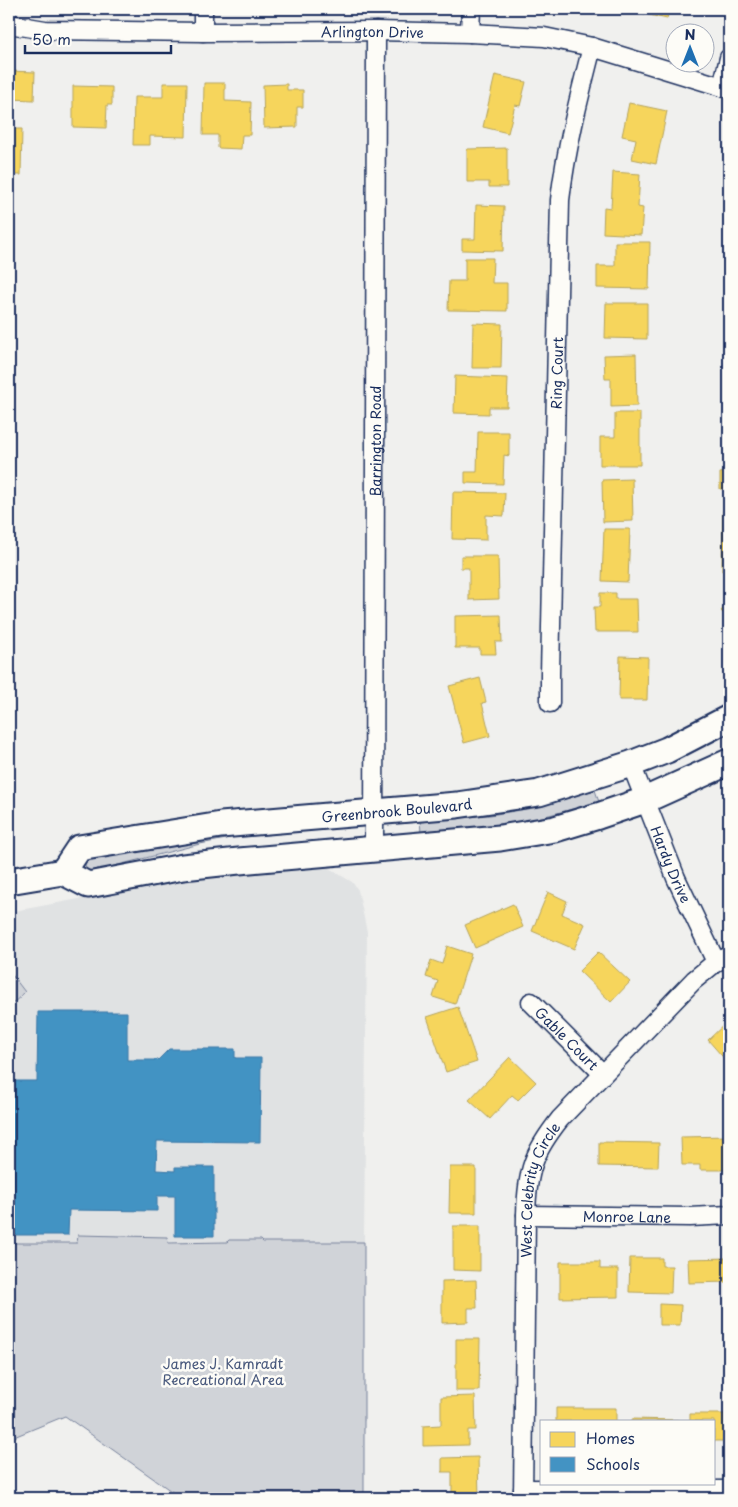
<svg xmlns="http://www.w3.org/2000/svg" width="738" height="1507" viewBox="0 0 738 1507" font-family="'Playpen Sans',sans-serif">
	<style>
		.built { fill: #e0e2e3 }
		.green { fill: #d0d3d8; stroke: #76819b }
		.homes { fill: #f6d55c; stroke: #b4a35d }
		.schools { fill: #4393c3; stroke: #3775a5 }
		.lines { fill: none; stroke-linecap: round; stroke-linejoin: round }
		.minor-casing { stroke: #1b2f5e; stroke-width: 21 }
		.secondary-casing { stroke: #1b2f5e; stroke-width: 29 }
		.minor { stroke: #fdfcf7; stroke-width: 18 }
		.secondary { stroke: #fdfcf7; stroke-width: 25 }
		.labels { text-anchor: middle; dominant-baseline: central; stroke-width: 5; stroke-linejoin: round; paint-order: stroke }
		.street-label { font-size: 14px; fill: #1b2f5e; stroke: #fdfcf7 }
		.park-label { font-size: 14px; fill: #48587c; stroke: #fdfcf7 }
	</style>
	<rect width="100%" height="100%" fill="#f0f0ee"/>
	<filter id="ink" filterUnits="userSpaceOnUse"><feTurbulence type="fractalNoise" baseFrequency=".02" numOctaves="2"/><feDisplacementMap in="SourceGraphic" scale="10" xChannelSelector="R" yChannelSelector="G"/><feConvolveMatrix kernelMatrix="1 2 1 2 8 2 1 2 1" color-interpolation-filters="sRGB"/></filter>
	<g filter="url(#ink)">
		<path class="built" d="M 327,867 L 352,882 L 358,890 L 367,932 L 364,1242 L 9,1243 L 9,1007 L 25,992 L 9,971 L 9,912 L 181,880 L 284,869 Z"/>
		<path class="green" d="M 595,790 L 599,802 L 534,819 L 505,825 L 421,833 L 420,820 L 490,815 L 521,810 Z
			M 225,836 L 226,839 L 200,844 L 87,873 L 84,860 L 147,848 Z
			M 9,971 L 25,992 L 9,1007 Z
			M 78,1235 L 167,1237 L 168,1243 L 227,1242 L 229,1240 L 261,1240 L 263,1242 L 364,1242 L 364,1498 L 181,1498 L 65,1416 L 9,1439 L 9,1243 L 77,1243 Z"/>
		<path class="homes" d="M 633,9 L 669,9 L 667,19 L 632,11 Z
			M 9,71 L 35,72 L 34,100 L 9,99 Z
			M 495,75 L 526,82 L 520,106 L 515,105 L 508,133 L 483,127 Z
			M 163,83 L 187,83 L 186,137 L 150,136 L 150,145 L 133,145 L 134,97 L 163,97 Z
			M 204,83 L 225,83 L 225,101 L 251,102 L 250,135 L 242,135 L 241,149 L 218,148 L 218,135 L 203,135 Z
			M 287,84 L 287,90 L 303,90 L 303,107 L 297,107 L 297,127 L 264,128 L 263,85 Z
			M 73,86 L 112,87 L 112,105 L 107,105 L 106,128 L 73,127 Z
			M 629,103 L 667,111 L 656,164 L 632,159 L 636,139 L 622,136 Z
			M 9,129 L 22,129 L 21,175 L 9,175 Z
			M 507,148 L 507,187 L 489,187 L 489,182 L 467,182 L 467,149 Z
			M 613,172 L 640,174 L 638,207 L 643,208 L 641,235 L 603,233 L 604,207 L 611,208 Z
			M 476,205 L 504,206 L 503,251 L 462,250 L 462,239 L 475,239 Z
			M 615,242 L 650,242 L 649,289 L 597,288 L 597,266 L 615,266 Z
			M 465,258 L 493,258 L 492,283 L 507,283 L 507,311 L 448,310 L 449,281 L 465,281 Z
			M 606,303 L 647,303 L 647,339 L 605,338 Z
			M 473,323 L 502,324 L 501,368 L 472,368 Z
			M 636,354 L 637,406 L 611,407 L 611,379 L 605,379 L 604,355 Z
			M 455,376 L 508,378 L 507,407 L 489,407 L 489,414 L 454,413 Z
			M 728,393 L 729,393 L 729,440 L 727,440 Z
			M 615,413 L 640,413 L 640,465 L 600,465 L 600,437 L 615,437 Z
			M 478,432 L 509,432 L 509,456 L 504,455 L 503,484 L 465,483 L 465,472 L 477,472 Z
			M 727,457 L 729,457 L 729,489 L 720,489 L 720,473 L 727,472 Z
			M 632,479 L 633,521 L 603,522 L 602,480 Z
			M 453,492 L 505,493 L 504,516 L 486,515 L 486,540 L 452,539 Z
			M 723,511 L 729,511 L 729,571 L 722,571 Z
			M 604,529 L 630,529 L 628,582 L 602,581 Z
			M 461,556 L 498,556 L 499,599 L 469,600 L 469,568 L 461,568 Z
			M 600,593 L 616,593 L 616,599 L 637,599 L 638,632 L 595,632 L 594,607 L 600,607 Z
			M 729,602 L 729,619 L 721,611 Z
			M 501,615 L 502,642 L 495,642 L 496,654 L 480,654 L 480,648 L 455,648 L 455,616 Z
			M 620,656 L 648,657 L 647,700 L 619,700 Z
			M 480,678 L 486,702 L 482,703 L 490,736 L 464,743 L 449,686 Z
			M 548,892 L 567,901 L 562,914 L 585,924 L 574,949 L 532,931 Z
			M 513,904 L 523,927 L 475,948 L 465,925 Z
			M 447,946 L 471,954 L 455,1004 L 433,997 L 438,981 L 426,977 L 431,960 L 442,964 Z
			M 598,952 L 630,982 L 611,1002 L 579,971 Z
			M 458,1007 L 477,1062 L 446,1072 L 427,1017 Z
			M 729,1020 L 729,1062 L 728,1063 L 708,1040 Z
			M 510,1057 L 536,1082 L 518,1100 L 512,1095 L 490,1119 L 469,1100 Z
			M 729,1136 L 729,1170 L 700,1170 L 700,1165 L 682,1165 L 681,1137 Z
			M 599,1142 L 659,1143 L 658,1167 L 599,1166 Z
			M 450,1167 L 476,1167 L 476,1213 L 449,1213 Z
			M 453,1226 L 480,1226 L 480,1271 L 453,1270 Z
			M 630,1258 L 662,1258 L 662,1266 L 672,1266 L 671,1293 L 629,1292 Z
			M 729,1258 L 729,1282 L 689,1283 L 688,1259 Z
			M 560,1262 L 600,1262 L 600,1269 L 618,1269 L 618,1297 L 560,1298 Z
			M 476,1280 L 477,1308 L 468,1308 L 468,1322 L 442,1323 L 442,1281 Z
			M 659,1304 L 681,1305 L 680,1325 L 659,1325 Z
			M 456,1339 L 480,1339 L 479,1391 L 456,1391 Z
			M 475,1396 L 476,1430 L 468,1430 L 468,1445 L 423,1446 L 423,1426 L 441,1425 L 441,1397 Z
			M 556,1408 L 616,1408 L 616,1421 L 556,1421 Z
			M 690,1414 L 729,1414 L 729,1441 L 714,1441 L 714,1421 L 690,1421 Z
			M 632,1419 L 678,1420 L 678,1421 L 632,1421 Z
			M 478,1457 L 479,1498 L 452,1498 L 452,1472 L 442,1472 L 442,1458 Z"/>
		<path class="schools" d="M 38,1012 L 127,1012 L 127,1060 L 158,1060 L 169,1049 L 235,1049 L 235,1058 L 261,1058 L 260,1142 L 157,1141 L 156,1170 L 175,1171 L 175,1167 L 214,1167 L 214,1236 L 175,1236 L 175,1196 L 157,1196 L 157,1211 L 69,1210 L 68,1235 L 9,1235 L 9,1081 L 37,1081 Z"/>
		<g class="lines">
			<g class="minor-casing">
				<g id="minor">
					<path id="s1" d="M 9,24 L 45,30 L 203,32 L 376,31 L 470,33 L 544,37 L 592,47 L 729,89"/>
					<path d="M 203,32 L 203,9"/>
					<path d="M 470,33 L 471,9"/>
					<path d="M 722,87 L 729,58"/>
					<path id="s2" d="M 550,703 L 550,674 L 560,200 C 566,148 579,98 592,47"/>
					<path id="s3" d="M 631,764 L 676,878 L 716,962"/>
					<path id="s4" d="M 374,850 L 376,31"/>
					<path id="s5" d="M 531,1002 L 603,1074"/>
					<path id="s6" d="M 526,1215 L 690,1217 L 729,1215"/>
					<path d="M 523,1489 L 729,1490"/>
					<path id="s7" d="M 523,1498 L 526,1215 C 527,1171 533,1153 560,1119 L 694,980 L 716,962 L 729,956"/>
				</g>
			</g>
			<g class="secondary-casing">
				<g id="secondary">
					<path id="s8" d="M 63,872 L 79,848 L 221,825 L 457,805 L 539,793 L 631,764 L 667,750 L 729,718"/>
					<path d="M 9,881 L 63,872 L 88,885 L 183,867 L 239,861 L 500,838 L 555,829 L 598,816 L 645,800 L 729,762"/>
				</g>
			</g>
			<use href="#minor" class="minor"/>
			<use href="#secondary" class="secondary"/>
		</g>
	</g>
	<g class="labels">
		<g class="street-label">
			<text stroke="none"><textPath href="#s1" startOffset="364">Arlington Drive</textPath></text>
			<text stroke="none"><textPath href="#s2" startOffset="330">Ring Court</textPath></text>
			<text stroke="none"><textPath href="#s4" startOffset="409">Barrington Road</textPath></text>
			<text stroke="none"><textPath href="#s8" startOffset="349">Greenbrook Boulevard</textPath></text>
			<text stroke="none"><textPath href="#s3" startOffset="108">Hardy Drive</textPath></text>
			<text stroke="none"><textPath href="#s5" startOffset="51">Gable Court</textPath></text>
			<text stroke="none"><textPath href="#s7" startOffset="311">West Celebrity Circle</textPath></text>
			<text stroke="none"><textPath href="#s6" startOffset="101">Monroe Lane</textPath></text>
		</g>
		<g class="park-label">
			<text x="223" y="1363">James J. Kamradt<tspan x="223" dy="16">Recreational Area</tspan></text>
		</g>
	</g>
	<rect width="738" height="1507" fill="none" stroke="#fdfcf7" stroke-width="30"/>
	<rect x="15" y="15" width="708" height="1477" fill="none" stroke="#1b2f5e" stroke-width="2" filter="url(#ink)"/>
	<rect x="540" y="1420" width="175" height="65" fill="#fdfcf7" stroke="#a3aaba"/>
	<rect x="550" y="1432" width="25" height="15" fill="#f6d55c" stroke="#a3aaba"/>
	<text x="586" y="1444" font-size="15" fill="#1b2f5e">Homes</text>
	<rect x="550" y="1457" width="25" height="15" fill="#4393c3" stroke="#a3aaba"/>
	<text x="586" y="1470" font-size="15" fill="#1b2f5e">Schools</text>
	<g transform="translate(690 48)"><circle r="24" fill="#fdfcf7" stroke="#a3aaba"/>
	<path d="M0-4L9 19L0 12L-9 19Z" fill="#1f6fb2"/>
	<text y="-8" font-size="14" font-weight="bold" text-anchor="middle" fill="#1b2f5e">N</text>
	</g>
	<path d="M25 45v8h146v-8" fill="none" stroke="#1b2f5e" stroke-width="2.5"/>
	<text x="32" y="45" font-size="15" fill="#1b2f5e" stroke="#fdfcf7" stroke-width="4" paint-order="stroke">50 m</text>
</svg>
